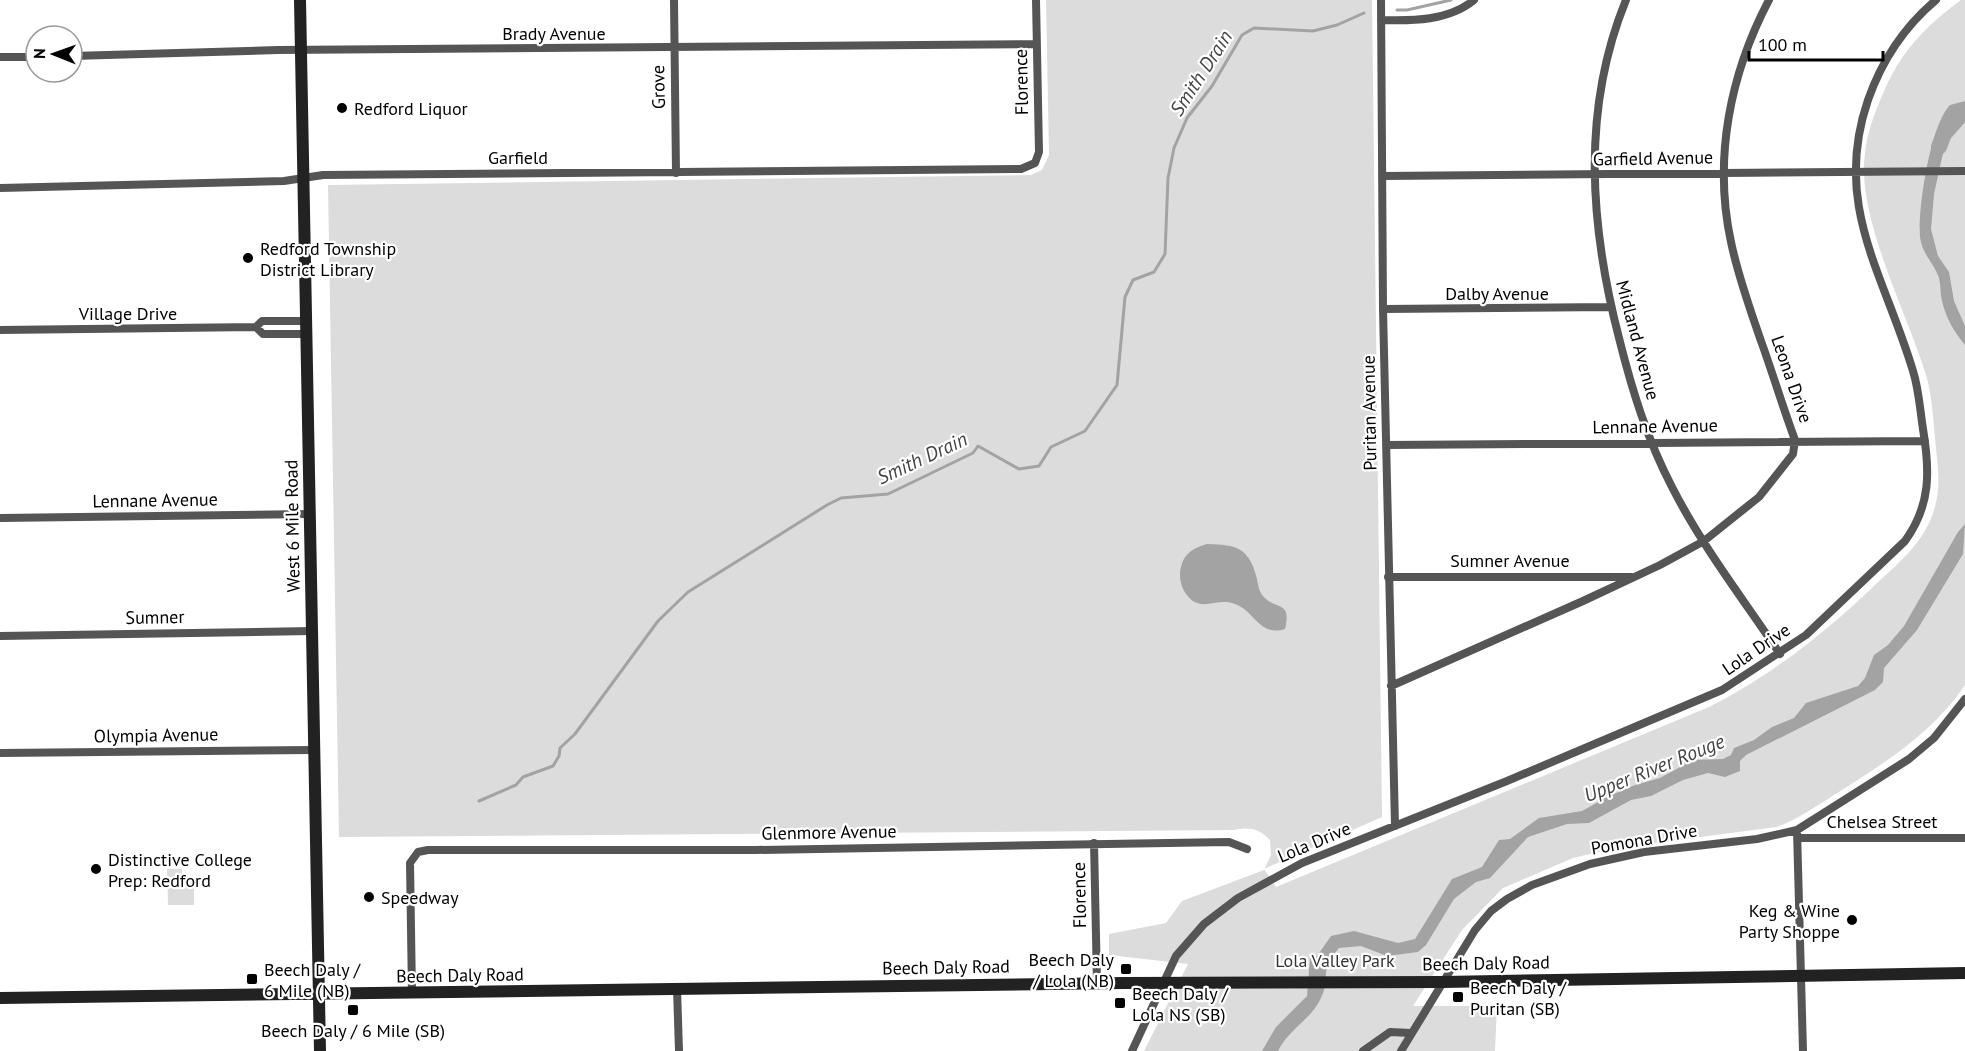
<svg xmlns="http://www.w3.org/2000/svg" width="1965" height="1051" viewBox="0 0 1965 1051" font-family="'PT Sans',sans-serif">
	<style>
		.green { fill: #dcdcdc }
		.water { fill: #a3a3a3 }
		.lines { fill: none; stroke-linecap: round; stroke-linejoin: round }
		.stream { stroke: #a3a3a3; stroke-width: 3 }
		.river { stroke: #a3a3a3; stroke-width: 16 }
		.street { stroke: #555; stroke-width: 8 }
		.secondary { stroke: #222; stroke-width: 12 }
		.poi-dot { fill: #000; stroke: #fff; stroke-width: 2 }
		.labels { text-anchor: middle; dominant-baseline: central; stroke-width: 4.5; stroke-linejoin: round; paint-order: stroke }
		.street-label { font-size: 18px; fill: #000; stroke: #fff }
		.poi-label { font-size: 18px; fill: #000; stroke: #fff; text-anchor: start }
		.park-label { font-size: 18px; fill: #333; stroke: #fff }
		.water-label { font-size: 20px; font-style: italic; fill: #444; stroke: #fff }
	</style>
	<rect width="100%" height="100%" fill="#fff"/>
	<path class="green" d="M 1046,0 L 1372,0 L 1382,817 L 1264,869 L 1276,887 L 1709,707 C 1772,675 1825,633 1876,584 C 1899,563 1925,541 1934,510 C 1942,486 1937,462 1935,438 C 1933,417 1932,395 1926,375 C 1907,312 1856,217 1865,153 C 1867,134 1874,114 1882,96 C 1899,54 1924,27 1961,0 L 1965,0 L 1965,685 C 1932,734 1883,764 1834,795 C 1815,807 1798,819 1777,827 L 1615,848 L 1573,858 L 1503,888 L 1462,930 L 1413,1006 L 1497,1006 L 1495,1051 L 1144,1051 L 1188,964 L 1109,955 L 1109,934 L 1166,923 L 1182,901 L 1264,870 L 1271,855 L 1270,840 C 1258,828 1250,827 1234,830 L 339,837 L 328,185 L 1031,175 L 1042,170 L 1049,155 Z
		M 167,869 L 182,869 L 182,882 L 194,882 L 194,905 L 168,905 Z"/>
	<path class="water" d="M 1965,101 L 1965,113 L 1954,118 L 1947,135 L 1934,194 L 1931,229 L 1938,256 L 1949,272 L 1954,301 L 1965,326 L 1965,345 C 1954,332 1946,318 1942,301 C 1940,293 1941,286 1939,278 C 1934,263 1922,254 1920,237 C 1918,208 1930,126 1950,105 Z
		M 1965,524 L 1963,554 L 1917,630 L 1884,668 L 1883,682 L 1875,690 L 1746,755 L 1740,761 L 1740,771 L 1725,777 L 1708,773 L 1683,780 L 1651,796 L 1631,800 L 1589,823 L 1567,824 L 1528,837 L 1490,878 L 1476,882 L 1454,899 L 1426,945 L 1418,952 L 1387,956 L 1361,946 L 1339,948 C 1318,971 1331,980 1320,1000 C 1310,1020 1288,1030 1278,1051 L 1262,1051 L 1276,1027 L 1307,996 L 1310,958 L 1317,956 L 1331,936 L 1354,931 L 1398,943 L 1415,939 L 1452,879 L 1482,867 L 1499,840 L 1510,839 L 1539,818 L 1582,811 L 1609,796 L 1635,785 L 1660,778 L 1693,760 L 1723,759 L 1731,755 L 1734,748 L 1754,740 L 1772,727 L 1794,718 L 1806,703 L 1858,686 L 1865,678 L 1874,655 L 1888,645 L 1904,626 L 1958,532 Z
		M 1207,544 C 1237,545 1249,547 1257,579 C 1258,584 1259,592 1263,596 C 1276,611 1292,600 1285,629 C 1259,637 1255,611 1235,604 C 1215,596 1198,617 1183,589 C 1180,582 1179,574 1181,567 C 1184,553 1194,548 1207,544 Z"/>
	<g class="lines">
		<path class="stream" d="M 1397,10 L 1407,10 L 1451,0
			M 479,801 L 516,785 L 523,777 L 553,766 L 559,756 L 560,748 L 575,734 L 658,621 L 688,592 L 827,505 L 841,498 L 888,494 L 973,453 L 978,446 L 1019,469 L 1039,466 L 1051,447 L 1085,431 L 1117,385 L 1125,297 L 1133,280 L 1154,272 L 1165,254 L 1168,178 L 1174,148 L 1187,118 L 1212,86 L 1242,35 L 1254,28 L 1313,31 L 1337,25 L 1364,13"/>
		<path class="river" d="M 1939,147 L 1944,134 L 1965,110"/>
		<path class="street" d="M 674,0 L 676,173
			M 1381,0 L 1383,309 L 1395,826
			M 1626,0 C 1581,110 1590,226 1619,338 C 1632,390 1647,439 1672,487 C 1702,546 1743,599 1780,654
			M 1381,20 C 1412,21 1449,21 1474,0
			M 72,56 L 278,50 L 1036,44
			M 0,57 L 36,57
			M 1382,176 L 1965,171
			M 0,188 L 284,181 L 323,175 L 1021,169 L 1035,163 L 1039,152 L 1036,0
			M 1383,309 L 1611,307
			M 306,321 L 262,321 L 256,327 L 263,334 L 306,334
			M 0,330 L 256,327
			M 1386,445 L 1925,441
			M 0,518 L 310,514
			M 1388,577 L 1631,577
			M 0,636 L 312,631
			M 1391,686 L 1583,601 L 1660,565 L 1704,541 L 1759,497 L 1793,454 L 1795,440 C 1783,408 1773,374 1761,341 C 1750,309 1738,276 1731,242 C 1713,159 1730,74 1769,0
			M 0,753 L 313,750
			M 1797,830 L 1803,1051
			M 1799,838 L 1965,838
			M 1094,843 L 1097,983
			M 677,988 L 679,1051
			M 412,994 L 410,863 L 418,852 L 428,850 L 756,850 L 1229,842 L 1247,849
			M 1132,1051 L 1176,956 L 1204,924 L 1238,898 L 1302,863 L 1507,781 L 1722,690 L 1806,635 L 1905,541 C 1931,505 1930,471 1923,429 C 1920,410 1919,390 1913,371 C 1884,274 1832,205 1868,100 C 1882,60 1904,27 1936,0
			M 1363,1051 L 1390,1032 L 1411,1033
			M 1401,1051 L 1475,930 L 1491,911 L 1507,899 L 1532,885 L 1590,864 L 1644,852 L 1757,839 L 1797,830 L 1909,759 L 1934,738 L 1965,699"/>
		<path class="secondary" d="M 300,0 L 320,1051
			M 0,998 L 1124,983 L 1443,982 L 1965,973"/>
	</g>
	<g class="poi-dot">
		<circle cx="342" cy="108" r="6"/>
		<circle cx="248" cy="258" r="6"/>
		<circle cx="96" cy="869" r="6"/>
		<circle cx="369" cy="897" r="6"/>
		<circle cx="1852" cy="920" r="6"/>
		<rect x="1120" y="963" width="12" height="12" rx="3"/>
		<rect x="246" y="973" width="12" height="12" rx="3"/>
		<rect x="1452" y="991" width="12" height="12" rx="3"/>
		<rect x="1114" y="997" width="12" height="12" rx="3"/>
		<rect x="347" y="1004" width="12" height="12" rx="3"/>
	</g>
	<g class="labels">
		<g class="street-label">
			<text x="554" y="33">Brady Avenue</text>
			<text transform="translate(1021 82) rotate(-91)">Florence</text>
			<text transform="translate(658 87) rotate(-91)">Grove</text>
			<text x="518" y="157">Garfield</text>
			<text transform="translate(1653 158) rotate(-1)">Garfield Avenue</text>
			<text x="1497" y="293">Dalby Avenue</text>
			<text x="128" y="313">Village Drive</text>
			<text transform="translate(1638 340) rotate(75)">Midland Avenue</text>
			<text transform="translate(1792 379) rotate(71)">Leona Drive</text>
			<text transform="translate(1369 413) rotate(-91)">Puritan Avenue</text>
			<text transform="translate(1655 426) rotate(-1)">Lennane Avenue</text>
			<text transform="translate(155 500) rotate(-1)">Lennane Avenue</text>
			<text transform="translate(292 526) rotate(-91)">West 6 Mile Road</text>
			<text x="1510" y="560">Sumner Avenue</text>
			<text transform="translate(155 617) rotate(-1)">Sumner</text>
			<text transform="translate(1756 649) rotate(-34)">Lola Drive</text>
			<text transform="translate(156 735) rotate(-1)">Olympia Avenue</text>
			<text x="1882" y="821">Chelsea Street</text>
			<text transform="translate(829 832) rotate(-1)">Glenmore Avenue</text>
			<text transform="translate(1644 839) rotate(-10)">Pomona Drive</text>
			<text transform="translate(1314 842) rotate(-23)">Lola Drive</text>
			<text transform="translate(1079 895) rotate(-91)">Florence</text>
			<text transform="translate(1486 963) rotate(-1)">Beech Daly Road</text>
			<text transform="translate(946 967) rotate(-1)">Beech Daly Road</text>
			<text transform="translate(460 975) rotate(-1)">Beech Daly Road</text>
		</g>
		<g class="poi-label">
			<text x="354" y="108">Redford Liquor</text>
			<text x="260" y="248">Redford Township<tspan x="260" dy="21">District Library</tspan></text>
			<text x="108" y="859">Distinctive College<tspan x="108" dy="21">Prep: Redford</tspan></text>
			<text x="381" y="897">Speedway</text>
			<text x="1840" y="910" text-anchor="end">Keg &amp; Wine<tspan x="1840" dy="21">Party Shoppe</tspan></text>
			<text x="1114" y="959" text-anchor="end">Beech Daly<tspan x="1114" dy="21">/ Lola (NB)</tspan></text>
			<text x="264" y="969">Beech Daly /<tspan x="264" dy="21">6 Mile (NB)</tspan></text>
			<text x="1470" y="987">Beech Daly /<tspan x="1470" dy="21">Puritan (SB)</tspan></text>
			<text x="1132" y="993">Beech Daly /<tspan x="1132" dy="21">Lola NS (SB)</tspan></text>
			<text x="353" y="1030" text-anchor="middle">Beech Daly / 6 Mile (SB)</text>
		</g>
		<g class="park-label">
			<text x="1335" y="960">Lola Valley Park</text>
		</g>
		<g class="water-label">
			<text transform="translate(1201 73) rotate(-57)">Smith Drain</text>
			<text transform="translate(922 458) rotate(-25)">Smith Drain</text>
			<text transform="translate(1654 768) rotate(-22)">Upper River Rouge</text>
		</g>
	</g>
	<g transform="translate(54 54) rotate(271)"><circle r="28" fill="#ffffff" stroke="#999999" stroke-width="1.5"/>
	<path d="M0-4.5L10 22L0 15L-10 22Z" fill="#000000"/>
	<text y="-9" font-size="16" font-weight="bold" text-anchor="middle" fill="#000000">N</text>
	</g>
	<path d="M1749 51v9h134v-9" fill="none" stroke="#000000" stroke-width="3"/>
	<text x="1758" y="51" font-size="18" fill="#000000" stroke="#ffffff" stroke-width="4.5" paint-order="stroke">100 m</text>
</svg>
